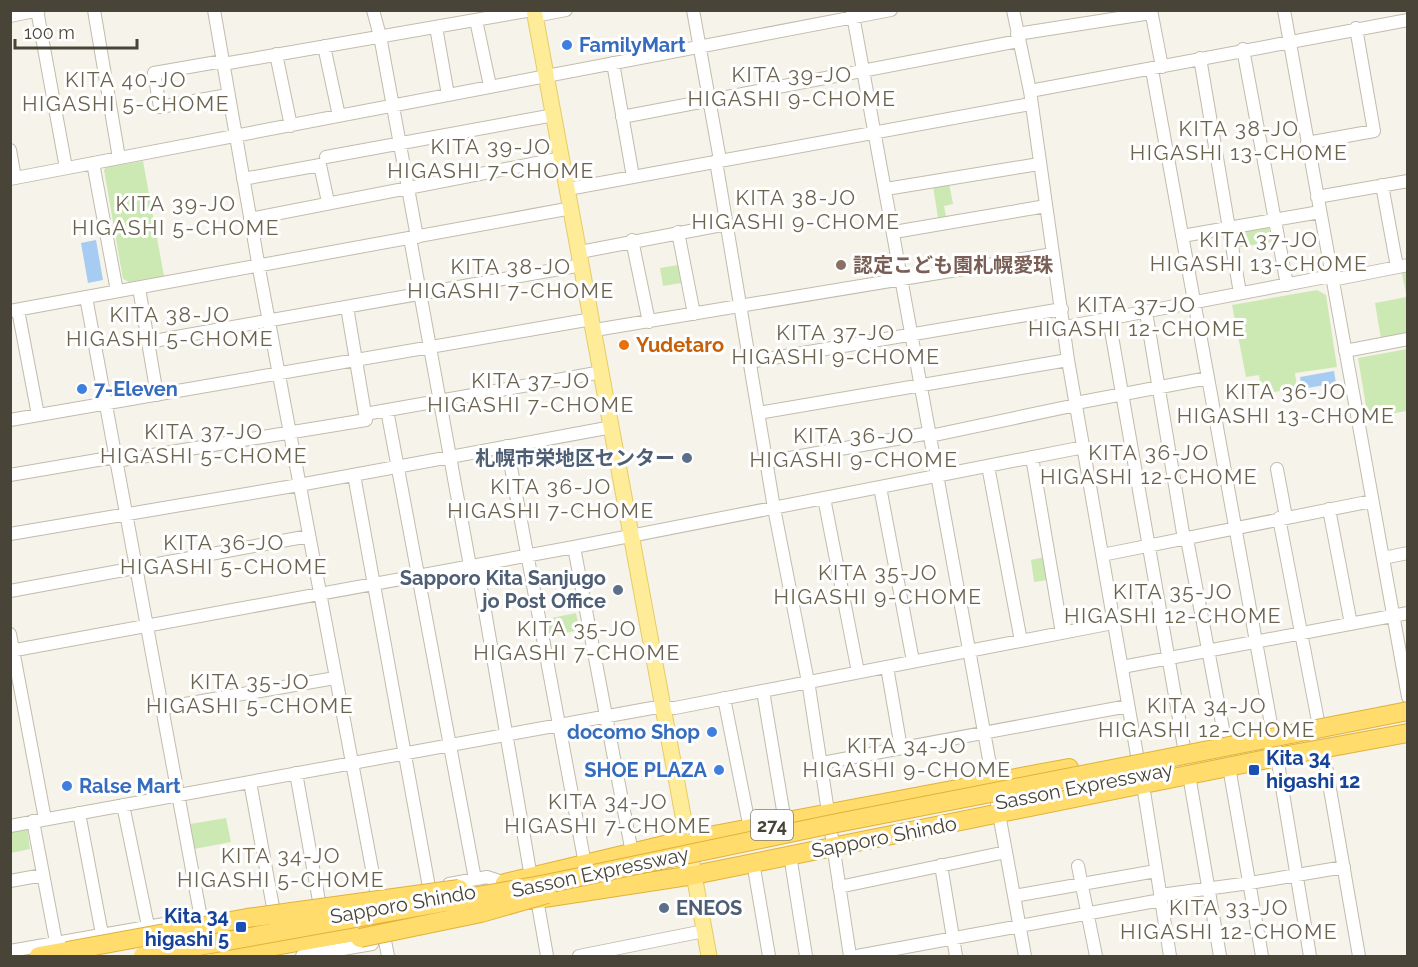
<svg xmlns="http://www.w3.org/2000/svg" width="1418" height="967" viewBox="0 0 1418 967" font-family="Raleway,'Noto Sans JP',sans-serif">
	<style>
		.green { fill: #cce9b3 }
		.water { fill: #a7ccf2 }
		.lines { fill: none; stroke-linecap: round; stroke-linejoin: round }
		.minor-casing { stroke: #c1bcac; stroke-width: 14 }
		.major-casing { stroke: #e6cc68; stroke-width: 17 }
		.highway-casing { stroke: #e0b23a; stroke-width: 20 }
		.minor { stroke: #fff; stroke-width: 12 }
		.major { stroke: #ffec99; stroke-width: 15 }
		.highway { stroke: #ffdc6b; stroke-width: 18 }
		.highway-bridge-casing { stroke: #e0b23a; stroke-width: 20; stroke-linecap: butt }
		.highway-bridge { stroke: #ffdc6b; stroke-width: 18 }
		.shop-dot { fill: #3f7fe0; stroke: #fff; stroke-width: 2 }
		.education-dot { fill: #8d6e63; stroke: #fff; stroke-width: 2 }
		.food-dot { fill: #e8710a; stroke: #fff; stroke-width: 2 }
		.service-dot { fill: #5c6f8a; stroke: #fff; stroke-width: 2 }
		.transit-dot { fill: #1a4fb4; stroke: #fff; stroke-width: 2 }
		.labels { text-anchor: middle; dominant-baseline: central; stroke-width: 6; stroke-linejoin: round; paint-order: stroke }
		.shield { fill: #fff; stroke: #807c74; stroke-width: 1.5 }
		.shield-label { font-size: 18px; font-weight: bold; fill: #494438 }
		.shop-label { font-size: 20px; font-weight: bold; fill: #366cbe; stroke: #fff; text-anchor: start }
		.education-label { font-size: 20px; font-weight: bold; fill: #785e54; stroke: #fff; text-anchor: start }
		.food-label { font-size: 20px; font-weight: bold; fill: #c56008; stroke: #fff; text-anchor: start }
		.service-label { font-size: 20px; font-weight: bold; fill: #4e5e75; stroke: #fff; text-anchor: end }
		.transit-label { font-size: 20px; font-weight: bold; fill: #164399; stroke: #fff; text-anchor: start }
		.street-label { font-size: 20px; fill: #494438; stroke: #fff }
		.neighbourhood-label { font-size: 21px; letter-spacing: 1.5px; fill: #6c634f; stroke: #fff }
	</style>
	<rect width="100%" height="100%" fill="#f5f3ea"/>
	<path class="green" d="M 143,161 L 164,276 L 129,282 L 123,279 L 104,170 L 106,167 Z
		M 949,183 L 953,204 L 944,206 L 946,216 L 938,218 L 933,186 Z
		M 1268,225 L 1271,242 L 1235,248 L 1233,231 Z
		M 678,265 L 681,283 L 663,286 L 660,268 Z
		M 1407,269 L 1407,335 L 1381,339 L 1375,303 L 1407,297 L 1401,270 Z
		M 1317,290 L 1326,295 L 1337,367 L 1295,373 L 1297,388 L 1262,394 L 1259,375 L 1246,377 L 1232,305 Z
		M 1407,349 L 1407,419 L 1406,411 L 1368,418 L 1358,358 Z
		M 1044,557 L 1048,580 L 1034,582 L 1031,560 Z
		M 576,613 L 580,630 L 545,637 L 542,620 Z
		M 226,818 L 231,842 L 194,849 L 190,824 Z
		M 27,827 L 30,849 L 11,853 L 11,830 Z"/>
	<path class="water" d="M 96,240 L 103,280 L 88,283 L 81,243 Z
		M 1334,371 L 1336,383 L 1302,389 L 1300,377 Z"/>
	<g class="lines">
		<g class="minor-casing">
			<path id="minor" d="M 37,10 L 66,168
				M 94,10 L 119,158
				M 214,10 L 260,274 L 379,906
				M 373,10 L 380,36 L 417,237
				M 693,10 L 720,160
				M 852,10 L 1025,956
				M 1013,10 L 1030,91 L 1068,360 L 1137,755
				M 1151,10 L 1162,67
				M 1284,10 L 1408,697
				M 10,16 L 39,10
				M 535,16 L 566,10
				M 476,20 L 490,86
				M 436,27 L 448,95
				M 1017,34 L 1151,13
				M 324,46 L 339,116
				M 1243,49 L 1287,285
				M 276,54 L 291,126
				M 1200,58 L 1240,293
				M 223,61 L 154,73 L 160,107 L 228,95
				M 613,63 L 633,177
				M 223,64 L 532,10
				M 1152,70 L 1277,757 L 1310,956
				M 1030,91 L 1408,20
				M 622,117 L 1019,41
				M 1307,143 L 1374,131 L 1356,28
				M 10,150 L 15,178
				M 326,157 L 554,115
				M 716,161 L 774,508 L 809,687 L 850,956
				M 93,163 L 117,291
				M 10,179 L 891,10
				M 243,179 L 320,165 L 328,202
				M 1382,185 L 1397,267
				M 568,189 L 1030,104
				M 886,189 L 1039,164
				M 1317,197 L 1408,181
				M 250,219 L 562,158
				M 678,232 L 694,314
				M 894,232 L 1046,206
				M 1182,236 L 1320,212
				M 410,238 L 470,566
				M 632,240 L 649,322
				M 580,252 L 727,224
				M 1332,280 L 1408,265
				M 139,288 L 157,395
				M 86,297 L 208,956
				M 18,310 L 38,415
				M 10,311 L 572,208
				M 1146,312 L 1184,539
				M 1109,319 L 1184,747
				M 1065,327 L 1331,276
				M 595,330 L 1053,254
				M 148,342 L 582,265
				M 1345,351 L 1408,339
				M 749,362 L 1062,309
				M 1076,403 L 1208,378
				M 387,410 L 475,879
				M 758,413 L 1068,360
				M 365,414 L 602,372
				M 10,420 L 592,319
				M 930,436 L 1076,405
				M 507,446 L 585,864
				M 1032,457 L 1062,633
				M 116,461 L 366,420 L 347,307
				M 767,462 L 924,434 L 929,430
				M 988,466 L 1021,641
				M 1277,469 L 1286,517
				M 10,475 L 115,457
				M 354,475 L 429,887
				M 880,487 L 913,661
				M 824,498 L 858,672
				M 1329,509 L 1351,624
				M 1279,518 L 1318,721
				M 10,534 L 299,485 L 612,427
				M 1187,539 L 1225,739
				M 574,547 L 632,853
				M 1102,555 L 1372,501
				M 1383,558 L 1408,553
				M 477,565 L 531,877
				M 10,591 L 309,536
				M 10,634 L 45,819
				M 10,651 L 574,547 L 1084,447
				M 887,667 L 901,748
				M 1122,667 L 1408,613
				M 763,691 L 785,822
				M 724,698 L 750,829
				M 162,708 L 335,678
				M 1323,749 L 1359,956
				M 822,763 L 1128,706
				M 1229,767 L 1262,956
				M 296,773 L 319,901
				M 1189,775 L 1220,956
				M 250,782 L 273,907
				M 1143,785 L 1170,956
				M 123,805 L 148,926
				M 79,813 L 102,934
				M 33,821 L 56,942
				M 10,826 L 652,708 L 675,708 L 1113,623
				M 790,855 L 806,956
				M 753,862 L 769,956
				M 941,865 L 956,956
				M 1078,866 L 1096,956
				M 10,881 L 43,875
				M 449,884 L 487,877 L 505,883
				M 839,887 L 1006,852
				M 1160,895 L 1250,883 L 1344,867
				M 1014,896 L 1156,871
				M 537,899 L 547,956
				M 382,926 L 388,956
				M 10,951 L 210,916
				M 302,956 L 372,944
				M 579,956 L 704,931
				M 857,956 L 1161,900"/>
		</g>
		<g class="major-casing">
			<path id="major" d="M 534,10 L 709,956"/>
		</g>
		<g class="highway-casing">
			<path id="highway" d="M 505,883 L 677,842 L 1069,768
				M 531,900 L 694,875 L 1277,757 L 1408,733
				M 39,956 L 67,951
				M 218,956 L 377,928"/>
		</g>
		<use href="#minor" class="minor"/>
		<use href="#major" class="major"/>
		<use href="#highway" class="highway"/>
		<g class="highway-bridge-casing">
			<path id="highway-bridge" d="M 360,938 L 481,913 L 547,894
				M 67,951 L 247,918 L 459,889
				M 143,956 L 546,884 L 832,824 L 1408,711"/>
		</g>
		<use href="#highway-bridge" class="highway-bridge"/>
	</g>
	<g class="shop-dot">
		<circle cx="567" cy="45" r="6"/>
		<circle cx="82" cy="389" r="6"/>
		<circle cx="712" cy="732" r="6"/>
		<circle cx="719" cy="770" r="6"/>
		<circle cx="67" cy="786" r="6"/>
	</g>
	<circle class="education-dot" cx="841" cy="265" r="6"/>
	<circle class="food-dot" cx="624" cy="345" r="6"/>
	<g class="service-dot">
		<circle cx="687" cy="458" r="6"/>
		<circle cx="618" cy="590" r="6"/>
		<circle cx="664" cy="908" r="6"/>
	</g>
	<g class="transit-dot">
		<rect x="1248" y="764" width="12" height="12" rx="3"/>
		<rect x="235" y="921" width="12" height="12" rx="3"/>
	</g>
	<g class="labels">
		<rect class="shield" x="751" y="810" width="42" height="30" rx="4.5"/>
		<g class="shield-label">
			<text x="772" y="825">274</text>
		</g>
		<g class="shop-label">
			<text x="579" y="45">FamilyMart</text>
			<text x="94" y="389">7-Eleven</text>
			<text x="700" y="732" text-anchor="end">docomo Shop</text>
			<text x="707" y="770" text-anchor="end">SHOE PLAZA</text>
			<text x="79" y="786">Ralse Mart</text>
		</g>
		<g class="education-label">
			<text x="853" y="265">認定こども園札幌愛珠</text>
		</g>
		<g class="food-label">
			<text x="636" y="345">Yudetaro</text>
		</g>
		<g class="service-label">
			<text x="675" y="458">札幌市栄地区センター</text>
			<text x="606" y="578">Sapporo Kita Sanjugo<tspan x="606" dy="23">jo Post Office</tspan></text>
			<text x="676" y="908" text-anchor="start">ENEOS</text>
		</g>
		<g class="transit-label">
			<text x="1266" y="758">Kita 34<tspan x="1266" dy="23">higashi 12</tspan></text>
			<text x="229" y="916" text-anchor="end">Kita 34<tspan x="229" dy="23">higashi 5</tspan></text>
		</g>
		<g class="street-label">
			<text transform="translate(1084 786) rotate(-11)">Sasson Expressway</text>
			<text transform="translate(884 837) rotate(-11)">Sapporo Shindo</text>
			<text transform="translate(600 872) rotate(-12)">Sasson Expressway</text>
			<text transform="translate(403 904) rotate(-10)">Sapporo Shindo</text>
		</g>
		<g class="neighbourhood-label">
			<text x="792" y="74">KITA 39-JO<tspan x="792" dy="24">HIGASHI 9-CHOME</tspan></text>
			<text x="126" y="79">KITA 40-JO<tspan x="126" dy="24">HIGASHI 5-CHOME</tspan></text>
			<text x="1239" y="128">KITA 38-JO<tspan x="1239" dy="24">HIGASHI 13-CHOME</tspan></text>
			<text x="491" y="146">KITA 39-JO<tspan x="491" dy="24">HIGASHI 7-CHOME</tspan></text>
			<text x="796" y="197">KITA 38-JO<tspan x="796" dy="24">HIGASHI 9-CHOME</tspan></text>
			<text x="176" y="203">KITA 39-JO<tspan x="176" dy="24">HIGASHI 5-CHOME</tspan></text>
			<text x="1259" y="239">KITA 37-JO<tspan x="1259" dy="24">HIGASHI 13-CHOME</tspan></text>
			<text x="511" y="266">KITA 38-JO<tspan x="511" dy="24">HIGASHI 7-CHOME</tspan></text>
			<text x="1137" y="304">KITA 37-JO<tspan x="1137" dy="24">HIGASHI 12-CHOME</tspan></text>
			<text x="170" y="314">KITA 38-JO<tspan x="170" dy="24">HIGASHI 5-CHOME</tspan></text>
			<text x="836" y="332">KITA 37-JO<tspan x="836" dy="24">HIGASHI 9-CHOME</tspan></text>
			<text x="531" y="380">KITA 37-JO<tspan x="531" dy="24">HIGASHI 7-CHOME</tspan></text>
			<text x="1286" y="391">KITA 36-JO<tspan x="1286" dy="24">HIGASHI 13-CHOME</tspan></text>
			<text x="204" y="431">KITA 37-JO<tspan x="204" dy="24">HIGASHI 5-CHOME</tspan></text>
			<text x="854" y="435">KITA 36-JO<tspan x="854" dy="24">HIGASHI 9-CHOME</tspan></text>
			<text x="1149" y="452">KITA 36-JO<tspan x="1149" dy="24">HIGASHI 12-CHOME</tspan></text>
			<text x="551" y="486">KITA 36-JO<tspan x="551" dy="24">HIGASHI 7-CHOME</tspan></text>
			<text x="224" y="542">KITA 36-JO<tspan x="224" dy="24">HIGASHI 5-CHOME</tspan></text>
			<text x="878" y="572">KITA 35-JO<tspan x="878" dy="24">HIGASHI 9-CHOME</tspan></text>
			<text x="1173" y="591">KITA 35-JO<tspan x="1173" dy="24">HIGASHI 12-CHOME</tspan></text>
			<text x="577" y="628">KITA 35-JO<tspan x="577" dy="24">HIGASHI 7-CHOME</tspan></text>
			<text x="250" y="681">KITA 35-JO<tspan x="250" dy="24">HIGASHI 5-CHOME</tspan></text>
			<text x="1207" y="705">KITA 34-JO<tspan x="1207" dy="24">HIGASHI 12-CHOME</tspan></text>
			<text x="907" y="745">KITA 34-JO<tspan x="907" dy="24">HIGASHI 9-CHOME</tspan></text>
			<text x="608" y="801">KITA 34-JO<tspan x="608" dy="24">HIGASHI 7-CHOME</tspan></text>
			<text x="281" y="855">KITA 34-JO<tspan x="281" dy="24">HIGASHI 5-CHOME</tspan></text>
			<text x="1229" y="907">KITA 33-JO<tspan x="1229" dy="24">HIGASHI 12-CHOME</tspan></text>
		</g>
	</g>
	<rect width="1418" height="967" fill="none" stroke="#494438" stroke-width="24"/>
	<path d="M15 39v9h122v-9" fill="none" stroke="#494438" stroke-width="3"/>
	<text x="24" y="39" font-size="18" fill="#494438" stroke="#ffffff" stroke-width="4.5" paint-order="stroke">100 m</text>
</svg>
